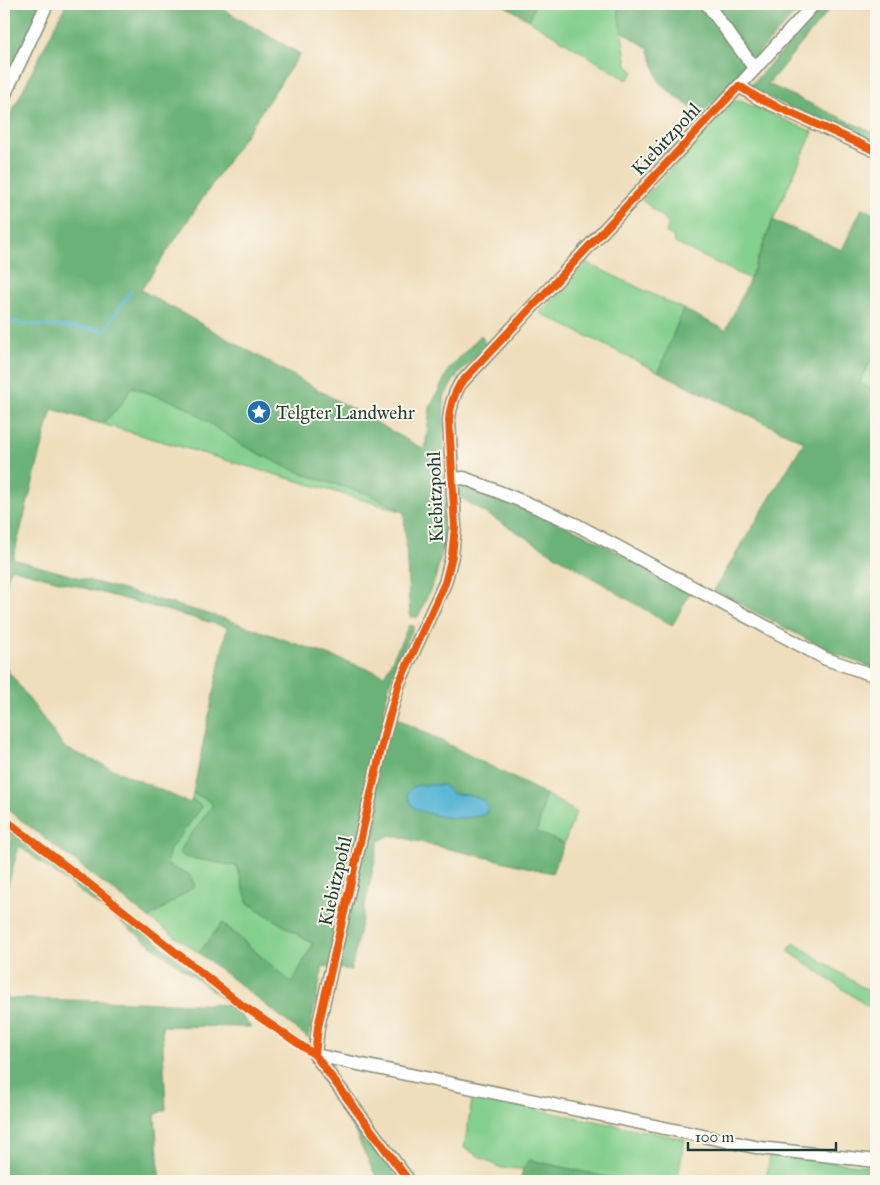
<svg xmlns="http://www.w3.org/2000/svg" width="880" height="1185" viewBox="0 0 880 1185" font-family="'IM FELL Great Primer',serif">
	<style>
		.green { fill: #83cf8d; stroke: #518660 }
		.forest { fill: #6ab278; stroke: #447856 }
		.water { fill: #58b6d6; stroke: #3c7a85 }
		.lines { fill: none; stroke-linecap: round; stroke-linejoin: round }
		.stream { stroke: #58b6d6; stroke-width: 3 }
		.minor-casing { stroke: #878e78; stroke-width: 15 }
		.minor { stroke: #fff; stroke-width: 12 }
		.cycleway-casing { stroke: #fbf7ec; stroke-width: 11 }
		.cycleway { stroke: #e8590c; stroke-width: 8 }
		.labels { text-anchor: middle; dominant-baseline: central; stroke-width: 4; stroke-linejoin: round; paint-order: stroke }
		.street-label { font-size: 19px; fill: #1f3d34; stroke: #fbf7ec }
		.poi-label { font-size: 19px; fill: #1f3d34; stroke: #fbf7ec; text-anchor: start }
	</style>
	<rect width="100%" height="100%" fill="#fbf7ec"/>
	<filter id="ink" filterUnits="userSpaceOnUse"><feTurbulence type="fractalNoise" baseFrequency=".02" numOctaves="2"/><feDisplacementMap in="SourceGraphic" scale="10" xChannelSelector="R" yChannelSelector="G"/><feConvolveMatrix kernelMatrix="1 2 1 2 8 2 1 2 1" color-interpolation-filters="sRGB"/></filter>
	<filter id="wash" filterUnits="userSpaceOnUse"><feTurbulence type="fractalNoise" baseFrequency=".0096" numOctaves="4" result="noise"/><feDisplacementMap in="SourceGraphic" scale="20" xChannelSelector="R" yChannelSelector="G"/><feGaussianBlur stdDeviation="1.12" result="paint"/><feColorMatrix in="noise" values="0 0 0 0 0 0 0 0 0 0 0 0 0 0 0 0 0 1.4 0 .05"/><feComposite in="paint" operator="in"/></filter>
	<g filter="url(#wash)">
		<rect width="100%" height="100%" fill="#efdebc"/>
		<path class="green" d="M 535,4 L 617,4 L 627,65 L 634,72 L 627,80 L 529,20 Z
			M 736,99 L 813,132 L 773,220 L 750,279 L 675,243 L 673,236 L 666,233 L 669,223 L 642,200 Z
			M 585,262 L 683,309 L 659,372 L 540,313 Z
			M 876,350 L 876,392 L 859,384 Z
			M 132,387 L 183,405 L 242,445 L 286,467 L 318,479 L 368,494 L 404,512 L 102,424 L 120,406 Z
			M 193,793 L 206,799 L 213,805 L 184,844 L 185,857 L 237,866 L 248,903 L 313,944 L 292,984 L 223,923 L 199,953 L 149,918 L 194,886 L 189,874 L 177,870 L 166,864 L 170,849 L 202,807 L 192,799 Z
			M 545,794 L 576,812 L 564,844 L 537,832 Z
			M 794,943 L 876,996 L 876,1012 L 788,951 Z
			M 473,1094 L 534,1109 L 685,1139 L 677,1181 L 625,1181 L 530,1160 L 523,1169 L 501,1168 L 464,1148 Z
			M 770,1155 L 876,1167 L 876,1181 L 766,1181 Z"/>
		<path class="forest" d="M 4,4 L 42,4 L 11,70 L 4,74 Z
			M 66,4 L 214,4 L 300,54 L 141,290 L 425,450 L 430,408 L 449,369 L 481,335 L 486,345 L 455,378 L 444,397 L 443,480 L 445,496 L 445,540 L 435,579 L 418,617 L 410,617 L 404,512 L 368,494 L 318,479 L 286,467 L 242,445 L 183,405 L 132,387 L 120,406 L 102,424 L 52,409 L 13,559 L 226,619 L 385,675 L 409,625 L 414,626 L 391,678 L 383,711 L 545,794 L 537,832 L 564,844 L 552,873 L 390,835 L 379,841 L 351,970 L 323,966 L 308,1038 L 199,953 L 222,923 L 292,983 L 313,944 L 248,903 L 237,866 L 185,857 L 180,853 L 184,844 L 213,805 L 206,799 L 193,793 L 227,627 L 11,568 L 4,589 L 4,128 Z
			M 502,4 L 535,4 L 529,20 Z
			M 617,4 L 804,4 L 701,115 L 678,98 L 659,82 L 654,65 L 648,48 L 621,31 Z
			M 826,4 L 834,4 L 768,84 L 876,134 L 876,146 L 748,88 Z
			M 862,208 L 876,215 L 876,350 L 859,383 L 876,392 L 876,669 L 831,652 L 714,590 L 804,442 L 659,372 L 683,309 L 726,330 L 750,279 L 773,220 L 842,250 Z
			M 462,484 L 580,532 L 691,591 L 672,626 L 456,495 Z
			M 4,665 L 65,748 L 190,803 L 192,799 L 202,807 L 170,849 L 166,864 L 177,870 L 189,874 L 195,886 L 149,918 L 4,807 Z
			M 4,822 L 95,890 L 232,1005 L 251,1027 L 162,1026 L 166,1109 L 155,1115 L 160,1181 L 4,1181 L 4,998 L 231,1005 L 19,846 L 4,899 L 4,867 L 12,838 L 4,832 Z
			M 322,1079 L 400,1181 L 378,1181 L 353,1128 Z
			M 530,1160 L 625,1181 L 575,1181 L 548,1175 L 539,1181 L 520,1181 L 523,1169 Z"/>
		<path class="water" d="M 419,785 L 443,785 L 453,794 L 469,795 L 484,801 L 488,807 L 486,814 C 465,820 444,819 424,812 C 421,811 419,811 416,809 C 411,806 408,798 407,793 L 413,787 Z"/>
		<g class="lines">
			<path class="stream" d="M 4,321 L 35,325 L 105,330 L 131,291"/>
		</g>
	</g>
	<g filter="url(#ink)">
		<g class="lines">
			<g class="minor-casing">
				<path id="minor" d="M 707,4 L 755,69
					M 739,86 L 758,98 L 876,151
					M 4,96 L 47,4
					M 452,479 L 464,478 L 529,504 L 577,525 L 826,659 L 876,676
					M 315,1055 L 760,1148 L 876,1161
					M 409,1181 L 315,1055 L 318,1027 L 385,732 L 399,683 L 445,583 L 452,556 L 455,527 L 449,420 C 450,406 453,396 460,384 L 739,86 L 814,4"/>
			</g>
			<use href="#minor" class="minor"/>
			<g class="cycleway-casing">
				<path id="cycleway" d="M 4,819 L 97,890 L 242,1005 L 315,1055 L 409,1181
					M 315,1055 L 318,1027 L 385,732 L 399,683 L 445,583 L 452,556 L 455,527 L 449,420 C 450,406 453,396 460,384 L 739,86 L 758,98 L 876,151"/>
			</g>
			<use href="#cycleway" class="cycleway"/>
		</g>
	</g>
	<defs>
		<g id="sight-disc" transform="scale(1.25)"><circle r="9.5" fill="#1f6fb2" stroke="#fbf7ec"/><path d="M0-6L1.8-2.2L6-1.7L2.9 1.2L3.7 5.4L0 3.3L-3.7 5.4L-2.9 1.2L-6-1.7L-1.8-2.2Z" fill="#fff"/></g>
	</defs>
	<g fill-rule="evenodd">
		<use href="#sight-disc" x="259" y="412"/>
	</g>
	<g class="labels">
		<g class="street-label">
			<text transform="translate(666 139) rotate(-47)">Kiebitzpohl</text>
			<text transform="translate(435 497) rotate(-92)">Kiebitzpohl</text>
			<text transform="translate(335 881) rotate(-77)">Kiebitzpohl</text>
		</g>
		<g class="poi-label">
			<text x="276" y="412">Telgter Landwehr</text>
		</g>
	</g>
	<rect width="880" height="1185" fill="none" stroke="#fbf7ec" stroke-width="20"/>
	<path d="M688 1142v8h148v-8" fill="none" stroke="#1f3d34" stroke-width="2.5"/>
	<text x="695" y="1142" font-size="15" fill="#1f3d34" stroke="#fbf7ec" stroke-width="4" paint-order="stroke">100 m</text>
</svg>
